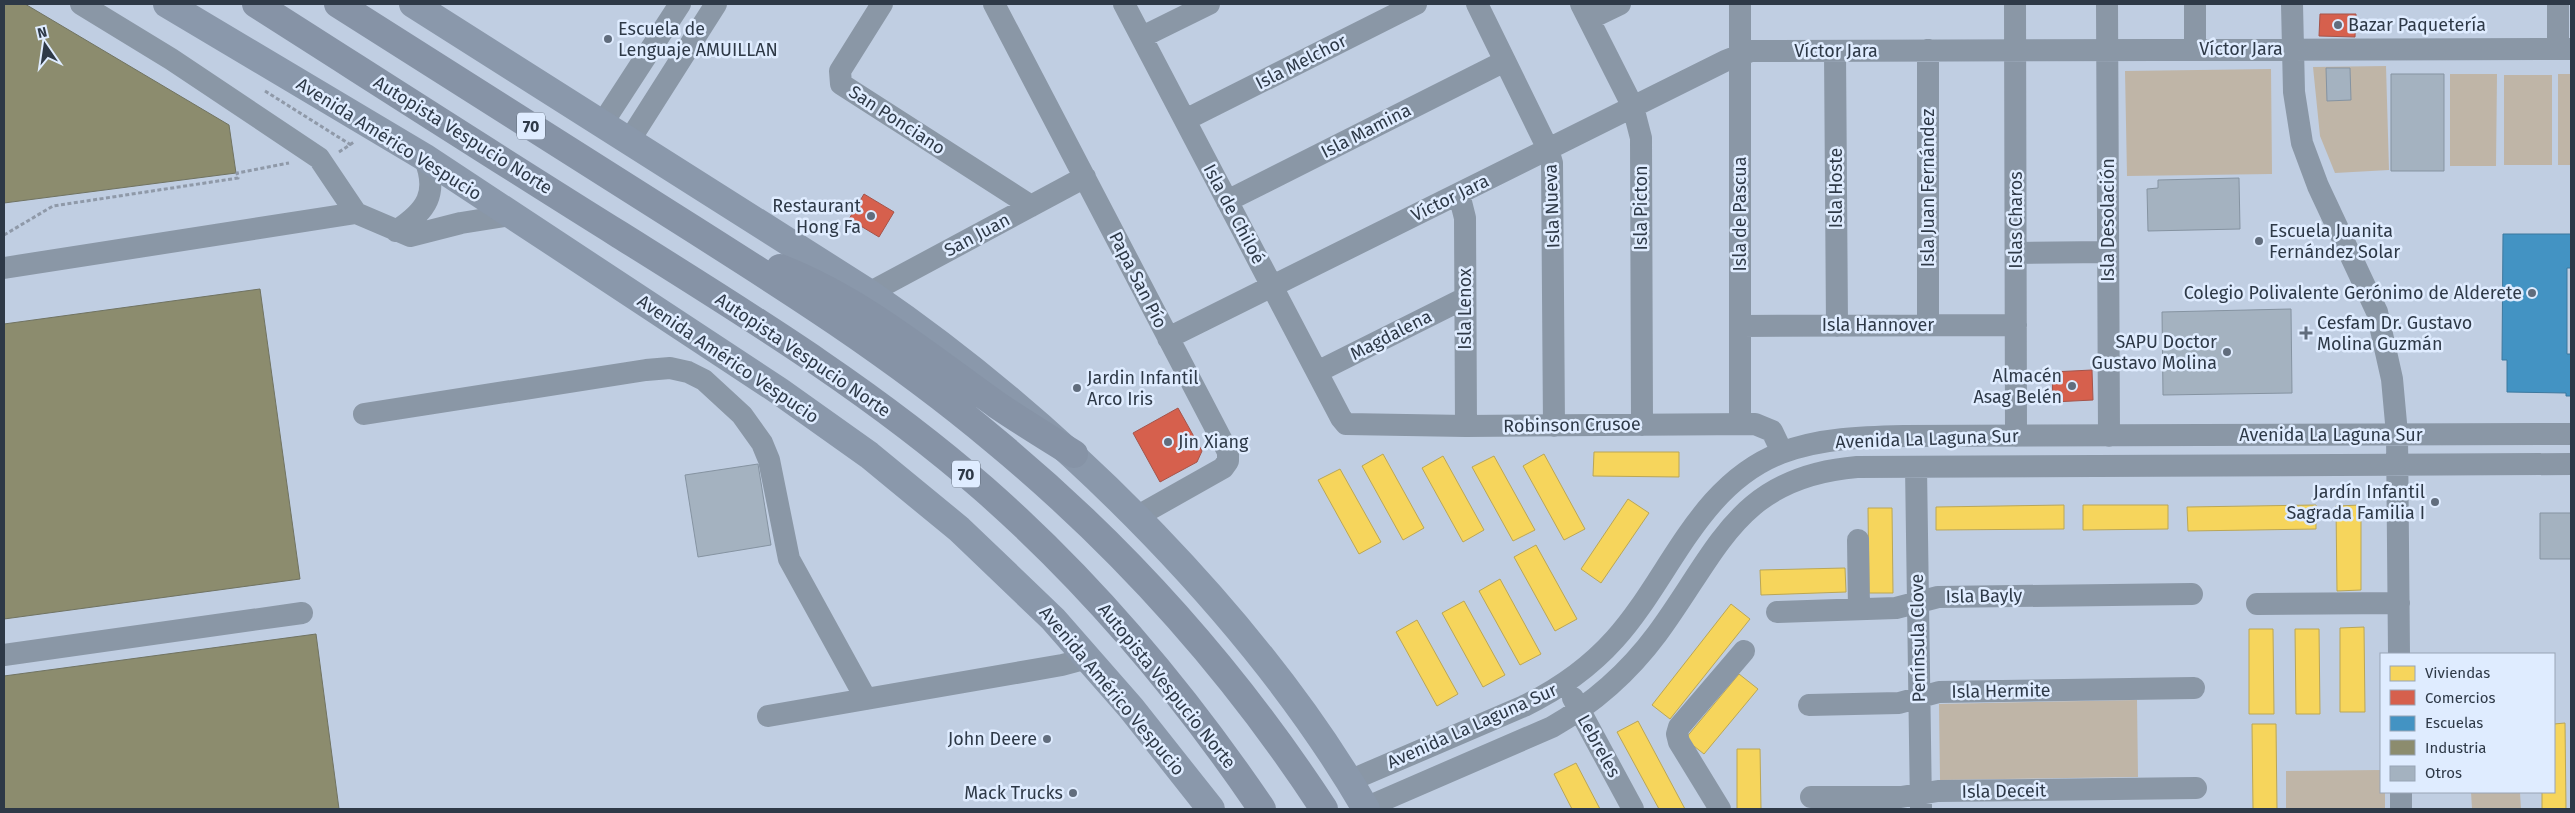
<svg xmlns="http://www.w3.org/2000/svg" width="2575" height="813" viewBox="0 0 2575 813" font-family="'Fira Sans',sans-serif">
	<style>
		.green { fill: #bfb5a7 }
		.homes { fill: #f6d55c; stroke: #baa656 }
		.shops { fill: #d6604d; stroke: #a4544b }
		.schools { fill: #4393c3; stroke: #3d789e }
		.industry { fill: #8c8c6e; stroke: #707362 }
		.building { fill: #a4b2c0; stroke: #8593a1 }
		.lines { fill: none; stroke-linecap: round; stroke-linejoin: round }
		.path { stroke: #8f99a8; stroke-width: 3; stroke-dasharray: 4 2.5; stroke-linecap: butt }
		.minor { stroke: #8a97a6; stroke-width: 22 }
		.major { stroke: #8a98ab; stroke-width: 28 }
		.highway { stroke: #8693a6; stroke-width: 28 }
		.poi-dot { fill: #616d7d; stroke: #dfecff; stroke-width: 2 }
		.labels { text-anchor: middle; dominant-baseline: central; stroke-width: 5; stroke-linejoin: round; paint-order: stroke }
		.shield { fill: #dfecff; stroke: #636f7e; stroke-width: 1 }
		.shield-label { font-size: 16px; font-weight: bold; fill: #2e3947 }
		.poi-label { font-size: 18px; fill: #2e3947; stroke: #dfecff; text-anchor: end }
		.street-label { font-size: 18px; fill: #2e3947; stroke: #dfecff }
	</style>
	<rect width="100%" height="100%" fill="#c0cee2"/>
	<path class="green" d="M 2386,66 L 2389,170 L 2335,173 L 2320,136 L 2313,67 Z
		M 2271,69 L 2272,174 L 2127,176 L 2125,71 Z
		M 2450,74 L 2497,74 L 2496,166 L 2450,166 Z
		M 2558,74 L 2571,74 L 2571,165 L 2558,165 Z
		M 2504,75 L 2552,75 L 2552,165 L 2504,165 Z
		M 2137,700 L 2138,777 L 1940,780 L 1939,704 Z
		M 2381,770 L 2381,792 L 2385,792 L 2385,809 L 2286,809 L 2286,771 Z
		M 2471,792 L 2520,792 L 2521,809 L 2472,809 Z"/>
	<path class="homes" d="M 1594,452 L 1679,452 L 1679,477 L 1593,476 Z
		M 1383,454 L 1424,528 L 1403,540 L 1362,466 Z
		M 1544,454 L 1585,529 L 1564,540 L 1523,466 Z
		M 1443,456 L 1484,530 L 1463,542 L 1422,468 Z
		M 1494,456 L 1535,530 L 1513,541 L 1472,467 Z
		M 1340,469 L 1381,542 L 1359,554 L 1318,480 Z
		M 1628,499 L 1649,513 L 1601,583 L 1581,569 Z
		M 2064,505 L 2064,529 L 1936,530 L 1936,507 Z
		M 2083,505 L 2168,505 L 2168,529 L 2083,530 Z
		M 2316,505 L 2316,529 L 2188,531 L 2187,507 Z
		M 2361,505 L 2361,590 L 2337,591 L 2336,506 Z
		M 1868,508 L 1892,508 L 1893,593 L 1869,593 Z
		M 1536,545 L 1577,619 L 1555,631 L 1514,557 Z
		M 1845,568 L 1846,592 L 1761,595 L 1760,570 Z
		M 1500,579 L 1541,654 L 1520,665 L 1479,591 Z
		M 1464,601 L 1505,675 L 1483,687 L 1442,613 Z
		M 1731,604 L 1750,619 L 1670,719 L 1652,705 Z
		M 1417,620 L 1458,694 L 1437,706 L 1396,632 Z
		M 2364,627 L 2365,712 L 2340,712 L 2340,628 Z
		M 2249,629 L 2273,629 L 2274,714 L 2249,714 Z
		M 2295,629 L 2319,629 L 2320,714 L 2296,714 Z
		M 1739,674 L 1758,689 L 1704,754 L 1685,739 Z
		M 1638,721 L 1685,809 L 1659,809 L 1617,732 Z
		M 2565,723 L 2566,809 L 2542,809 L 2542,792 L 2554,792 L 2554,724 Z
		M 2252,724 L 2276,724 L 2277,809 L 2253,809 Z
		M 1737,749 L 1760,749 L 1761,809 L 1737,809 Z
		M 1576,763 L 1600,809 L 1572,809 L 1554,774 Z"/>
	<path class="shops" d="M 2320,14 L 2356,14 L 2355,37 L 2319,36 Z
		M 864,194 L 894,212 L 879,237 L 849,219 Z
		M 2092,370 L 2093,400 L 2053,402 L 2052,372 Z
		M 1178,408 L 1202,451 L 1197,462 L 1160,482 L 1133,433 Z"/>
	<path class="schools" d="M 2503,234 L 2571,234 L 2571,268 L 2567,268 L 2567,354 L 2571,354 L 2571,396 L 2566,396 L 2566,393 L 2507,392 L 2507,360 L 2502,360 Z"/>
	<path class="industry" d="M 4,4 L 25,4 L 229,125 L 236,173 L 4,203 Z
		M 260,289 L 300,579 L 4,619 L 4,324 Z
		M 316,634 L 339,809 L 4,809 L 4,676 Z"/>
	<path class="building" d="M 2326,68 L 2350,68 L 2351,100 L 2327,101 Z
		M 2391,74 L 2444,74 L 2444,171 L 2391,171 Z
		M 2239,178 L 2240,229 L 2148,231 L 2147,189 L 2158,188 L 2158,180 Z
		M 2291,309 L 2292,393 L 2163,395 L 2162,312 Z
		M 758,464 L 771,545 L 698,557 L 685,475 Z
		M 2540,513 L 2571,513 L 2571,559 L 2540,559 Z"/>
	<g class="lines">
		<path class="path" d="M 265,91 L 351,145
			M 339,152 L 354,142
			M 4,235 L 53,206 L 238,178 L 237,173 L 289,163"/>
		<path class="minor" d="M 81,4 L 171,59 L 319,158 L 356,213
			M 882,4 L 840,71 L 841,84 L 1031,206
			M 994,4 L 1228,452 L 1228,461 L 1223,468 L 1136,517
			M 1124,4 L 1341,418 L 1346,424 L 1466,426 L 1755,424 L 1772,431 L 1782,452
			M 1477,4 L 1548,149 L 1552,163 L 1554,426
			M 1581,4 L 1633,107 L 1641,138 L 1642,425
			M 1740,4 L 1740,423
			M 2015,4 L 2016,436
			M 2107,4 L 2109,436
			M 2195,4 L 2195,50
			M 2292,4 L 2294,92 L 2302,143 L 2318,186 L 2377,312 L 2392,379 L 2397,434 L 2399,654
			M 2558,4 L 2558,49
			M 1589,19 L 1620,4
			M 1142,37 L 1209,4
			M 1928,50 L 1928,325
			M 1835,51 L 1837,326
			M 1185,120 L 1416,4
			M 602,124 L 680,4
			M 629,141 L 716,4
			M 1459,194 L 1465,218 L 1466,426
			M 1227,201 L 1505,61
			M 396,231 C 427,211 439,193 424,157
			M 2016,253 L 2108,252
			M 4,268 L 356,213 L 410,236 L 461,223 L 510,215
			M 869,293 L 1085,177
			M 1741,326 L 2016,325
			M 1168,338 L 1725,61 L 1751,51 L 2571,49
			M 1317,372 L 1465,298
			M 364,414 L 646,370 L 670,368 L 688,372 L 704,380 L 742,415 L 762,443 L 769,460 L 789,559 L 866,699
			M 1916,467 L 1921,808
			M 1858,540 L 1859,609
			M 2257,604 L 2399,603
			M 1777,612 L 1896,608 L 1938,597 L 2192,594
			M 4,655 L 302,613
			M 1573,698 L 1633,809
			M 1809,705 L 1899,703 L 1939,692 L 2194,688
			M 768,716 L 1062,665 L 1088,658
			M 1349,781 L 1524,706 C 1559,689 1589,668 1615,639 C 1670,578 1698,485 1781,453 C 1820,438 1863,437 1904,436 L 2571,434
			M 2401,792 L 2401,809
			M 1811,797 L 1901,797 L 1938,791 L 2196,788
			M 1365,808 L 1552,727 C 1594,703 1628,673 1657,634 C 1719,550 1737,477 1857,467 L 2571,464
			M 1720,809 L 1679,742 L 1677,734 L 1679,727 L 1744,651"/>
		<path class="major" d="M 167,4 L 424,157 L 779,391 L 869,455 L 959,529 L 1053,619 L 1131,708 L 1211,809
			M 413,4 L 869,293 C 973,364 1066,444 1154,535 C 1234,618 1308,709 1366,809"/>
		<path class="highway" d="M 256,4 C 377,81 498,159 620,235 C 746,314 872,391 984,489 C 1091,583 1182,691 1262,809
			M 338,4 C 449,74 560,144 671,215 C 782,285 893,355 994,440 C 1121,545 1234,671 1324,809
			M 780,268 C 860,299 928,356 997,405 C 1022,422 1048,438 1074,454"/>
	</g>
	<g class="poi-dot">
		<circle cx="2338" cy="25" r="5"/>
		<circle cx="608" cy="39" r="5"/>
		<circle cx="871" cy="216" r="5"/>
		<circle cx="2259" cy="241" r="5"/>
		<circle cx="2532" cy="293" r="5"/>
		<path d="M2303.5 325.5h5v5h5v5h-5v5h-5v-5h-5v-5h5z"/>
		<circle cx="2227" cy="352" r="5"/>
		<circle cx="2072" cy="386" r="5"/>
		<circle cx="1077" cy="388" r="5"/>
		<circle cx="1168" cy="442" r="5"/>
		<circle cx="2435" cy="502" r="5"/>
		<circle cx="1047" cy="739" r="5"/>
		<circle cx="1073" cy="793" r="5"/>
	</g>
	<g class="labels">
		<g class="shield">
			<rect x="517" y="112.5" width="28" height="27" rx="4"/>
			<rect x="952" y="460.5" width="28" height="27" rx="4"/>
		</g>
		<g class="shield-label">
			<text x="531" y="126">70</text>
			<text x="966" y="474">70</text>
		</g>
		<g class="poi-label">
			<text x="2348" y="25" text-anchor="start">Bazar Paquetería</text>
			<text x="618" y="29" text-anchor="start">Escuela de<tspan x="618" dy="21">Lenguaje AMUILLAN</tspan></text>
			<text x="861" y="206">Restaurant<tspan x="861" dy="21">Hong Fa</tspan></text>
			<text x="2269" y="231" text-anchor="start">Escuela Juanita<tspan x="2269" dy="21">Fernández Solar</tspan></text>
			<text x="2522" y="293">Colegio Polivalente Gerónimo de Alderete</text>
			<text x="2317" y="323" text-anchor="start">Cesfam Dr. Gustavo<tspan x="2317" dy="21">Molina Guzmán</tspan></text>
			<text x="2217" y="342">SAPU Doctor<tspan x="2217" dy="21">Gustavo Molina</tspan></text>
			<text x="2062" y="376">Almacén<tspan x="2062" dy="21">Asag Belén</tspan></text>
			<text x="1087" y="378" text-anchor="start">Jardin Infantil<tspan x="1087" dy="21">Arco Iris</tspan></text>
			<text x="1178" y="442" text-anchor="start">Jin Xiang</text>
			<text x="2425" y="492">Jardín Infantil<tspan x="2425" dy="21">Sagrada Familia I</tspan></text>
			<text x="1037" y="739">John Deere</text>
			<text x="1063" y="793">Mack Trucks</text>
		</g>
		<g class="street-label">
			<text x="2241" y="49">Víctor Jara</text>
			<text x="1836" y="51">Víctor Jara</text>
			<text transform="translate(1301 62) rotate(-27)">Isla Melchor</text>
			<text transform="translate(897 120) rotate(33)">San Ponciano</text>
			<text transform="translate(1366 131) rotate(-27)">Isla Mamina</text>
			<text transform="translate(463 135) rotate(32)">Autopista Vespucio Norte</text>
			<text transform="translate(389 139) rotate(32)">Avenida Américo Vespucio</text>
			<text transform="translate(1836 188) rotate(-90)">Isla Hoste</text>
			<text transform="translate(1928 188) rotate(-90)">Isla Juan Fernández</text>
			<text transform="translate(1450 198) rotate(-26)">Víctor Jara</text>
			<text transform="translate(1552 206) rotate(-92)">Isla Nueva</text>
			<text transform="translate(1641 208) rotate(-90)">Isla Picton</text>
			<text transform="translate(1234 214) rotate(62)">Isla de Chiloé</text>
			<text transform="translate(1740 214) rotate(-90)">Isla de Pascua</text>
			<text transform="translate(2016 220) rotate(-90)">Islas Charos</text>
			<text transform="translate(2108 220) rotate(-90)">Isla Desolación</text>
			<text transform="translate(977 235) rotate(-28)">San Juan</text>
			<text transform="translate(1138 280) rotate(63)">Papa San Pío</text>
			<text transform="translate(1465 309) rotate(-90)">Isla Lenox</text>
			<text x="1878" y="325">Isla Hannover</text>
			<text transform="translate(1391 335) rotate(-27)">Magdalena</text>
			<text transform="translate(803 355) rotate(34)">Autopista Vespucio Norte</text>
			<text transform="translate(728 359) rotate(34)">Avenida Américo Vespucio</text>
			<text transform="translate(1572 425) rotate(-1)">Robinson Crusoe</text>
			<text x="2331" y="435">Avenida La Laguna Sur</text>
			<text transform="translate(1927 439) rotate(-2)">Avenida La Laguna Sur</text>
			<text transform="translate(1984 596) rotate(-1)">Isla Bayly</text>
			<text transform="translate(1918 638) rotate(-91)">Península Clove</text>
			<text transform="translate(1167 686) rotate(51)">Autopista Vespucio Norte</text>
			<text transform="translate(1112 691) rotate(50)">Avenida Américo Vespucio</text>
			<text transform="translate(2001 691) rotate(-1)">Isla Hermite</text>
			<text transform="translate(1472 726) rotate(-24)">Avenida La Laguna Sur</text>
			<text transform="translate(1599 746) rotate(61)">Lebreles</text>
			<text transform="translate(2004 791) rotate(-1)">Isla Deceit</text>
		</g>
	</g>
	<rect width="2575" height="813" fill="none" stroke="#2e3947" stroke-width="10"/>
	<rect x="2380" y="653" width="175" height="140" fill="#dfecff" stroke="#98a4b5"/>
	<rect x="2390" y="666" width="25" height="15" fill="#f6d55c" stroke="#98a4b5"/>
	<text x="2425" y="678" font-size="15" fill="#2e3947">Viviendas</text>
	<rect x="2390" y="690" width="25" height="15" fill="#d6604d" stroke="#98a4b5"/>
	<text x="2425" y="703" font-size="15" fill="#2e3947">Comercios</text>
	<rect x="2390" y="716" width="25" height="15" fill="#4393c3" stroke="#98a4b5"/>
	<text x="2425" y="728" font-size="15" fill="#2e3947">Escuelas</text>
	<rect x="2390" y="740" width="25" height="15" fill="#8c8c6e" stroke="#98a4b5"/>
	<text x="2425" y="753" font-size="15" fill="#2e3947">Industria</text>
	<rect x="2390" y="766" width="25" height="15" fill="#a4b2c0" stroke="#98a4b5"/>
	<text x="2425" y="778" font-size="15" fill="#2e3947">Otros</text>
	<g transform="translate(45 45) rotate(347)" stroke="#dfecff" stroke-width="4" paint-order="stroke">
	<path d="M0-4L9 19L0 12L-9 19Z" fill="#2e3947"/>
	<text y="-8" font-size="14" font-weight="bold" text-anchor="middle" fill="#2e3947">N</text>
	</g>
</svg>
